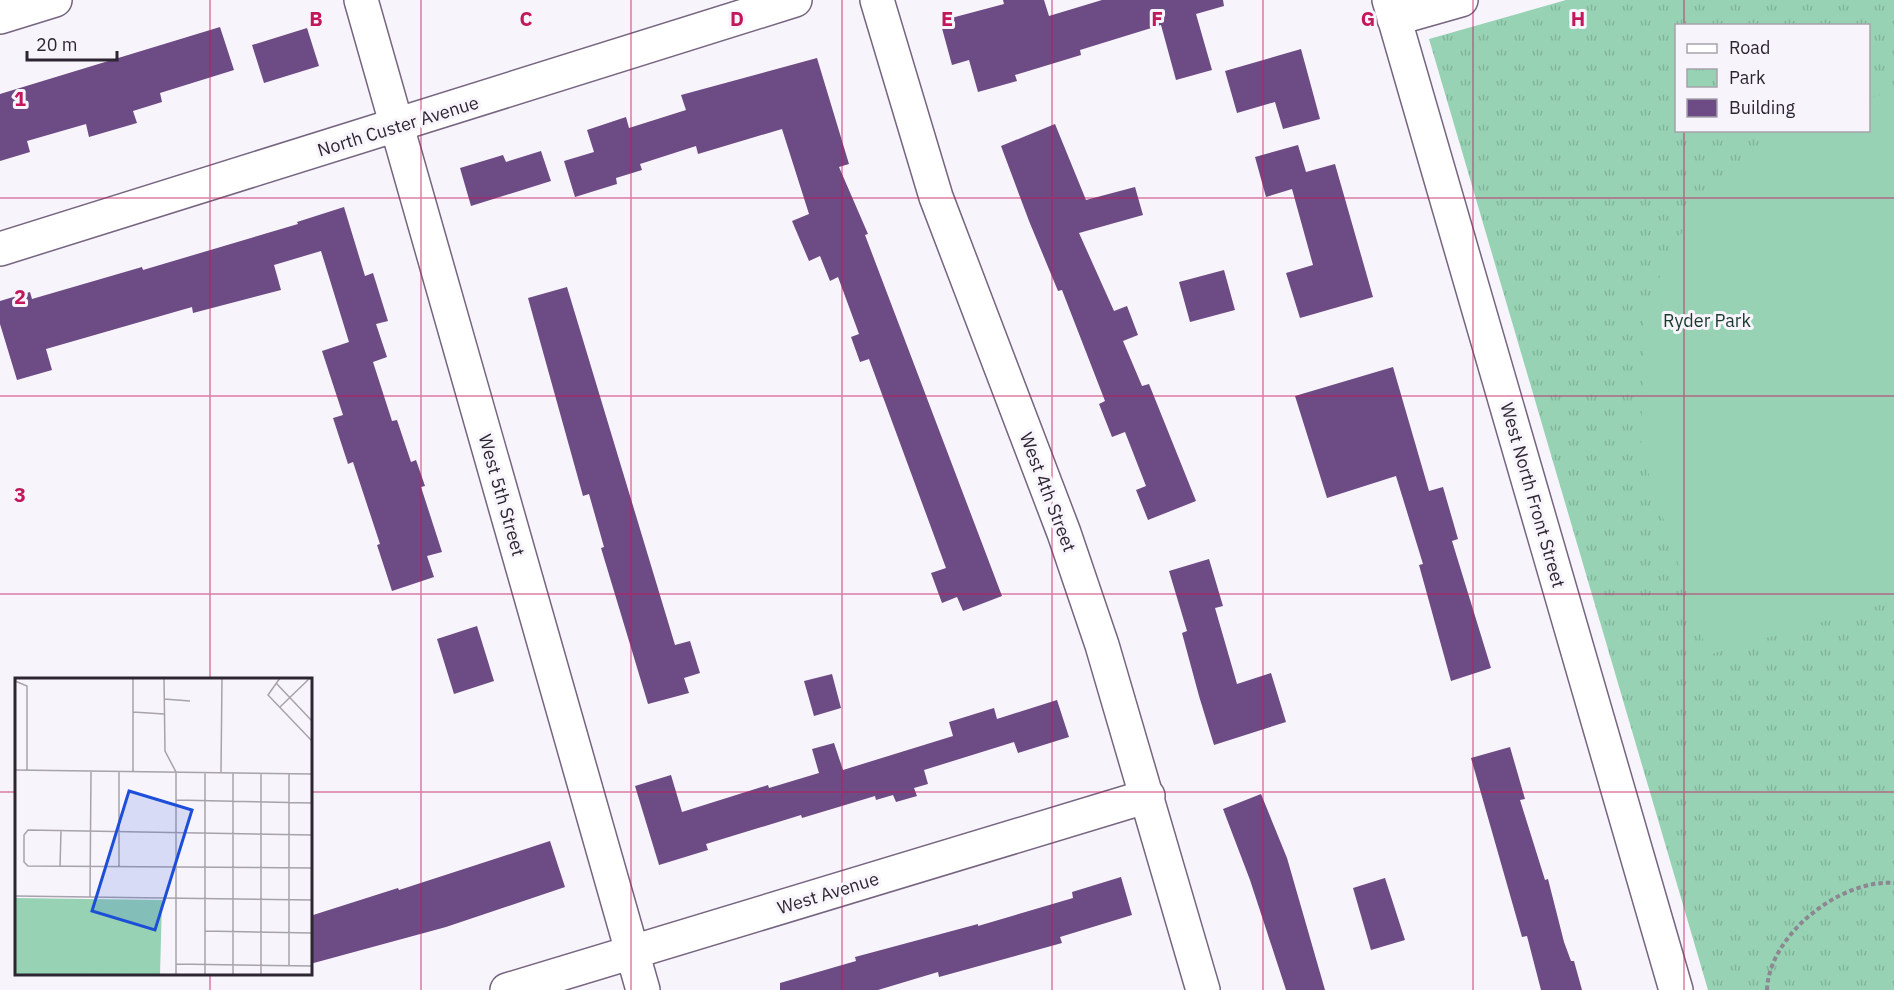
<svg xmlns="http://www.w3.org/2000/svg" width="1894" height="990" viewBox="0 0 1894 990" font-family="'IBM Plex Sans',sans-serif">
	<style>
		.park { fill: url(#park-tufts); fill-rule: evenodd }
		.pitch { fill: #96d2b3 }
		.building { fill: #6d4b84 }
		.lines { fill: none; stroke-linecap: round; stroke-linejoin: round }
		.minor-casing { stroke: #756581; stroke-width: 36 }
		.path { stroke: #8d8791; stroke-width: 4; stroke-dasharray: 4.5 3; stroke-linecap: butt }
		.minor { stroke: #fff; stroke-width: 33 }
		.grid { fill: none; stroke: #c2185b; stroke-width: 1.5; stroke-opacity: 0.55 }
		.labels { text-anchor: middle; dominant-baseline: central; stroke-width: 6; stroke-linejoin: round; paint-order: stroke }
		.street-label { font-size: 18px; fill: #2d2632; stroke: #f8f4fb }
		.park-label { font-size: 18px; fill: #173b2b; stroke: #f8f4fb }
		.inset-road { fill: none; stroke: #a7a2ab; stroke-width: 1.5 }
		.view { fill: #1d4ed8; fill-opacity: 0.15; stroke: #1d4ed8; stroke-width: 3 }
		.inset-edge { fill: none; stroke: #2d2632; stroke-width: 3 }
		.grid-label { font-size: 20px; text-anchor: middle; font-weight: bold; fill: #c2185b; stroke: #f8f4fb; stroke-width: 6; stroke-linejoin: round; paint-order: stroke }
	</style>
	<defs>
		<pattern id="park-tufts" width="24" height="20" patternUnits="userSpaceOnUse" patternTransform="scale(1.5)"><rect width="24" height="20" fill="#96d2b3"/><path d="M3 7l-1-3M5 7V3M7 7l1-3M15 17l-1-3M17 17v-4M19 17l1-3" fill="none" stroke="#82b49a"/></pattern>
	</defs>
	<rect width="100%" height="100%" fill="#f8f4fb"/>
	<path class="park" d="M 1566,0 L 1894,0 L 1894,990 L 1708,990 L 1429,39 ZM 1676,26 L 1868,26 L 1868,130 L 1676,130 Z"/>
	<path class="pitch" d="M 1894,91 L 1894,601 L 1708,655 L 1641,450 L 1644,309 L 1691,214 L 1774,131 L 1868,130 L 1869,98 Z"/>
	<path class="building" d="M 1003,0 L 1044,0 L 1049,16 L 1102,0 L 1223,0 L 1224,6 L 1196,14 L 1212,70 L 1176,80 L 1161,25 L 1080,50 L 1081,55 L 1015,75 L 1017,81 L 978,92 L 969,60 L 952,65 L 940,21 L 1004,4 Z
		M 220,27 L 234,70 L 160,93 L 162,102 L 133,111 L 137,123 L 89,137 L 86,124 L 27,141 L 30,152 L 0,161 L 0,94 Z
		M 307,28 L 319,66 L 264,83 L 252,45 Z
		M 1301,49 L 1320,119 L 1283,129 L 1275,102 L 1237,113 L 1225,71 Z
		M 817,58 L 849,164 L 839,167 L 868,234 L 865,235 L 1002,596 L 963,611 L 957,597 L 942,603 L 931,573 L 946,568 L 869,359 L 860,362 L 851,337 L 859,334 L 838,277 L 830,281 L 820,256 L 809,261 L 792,221 L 809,214 L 782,129 L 698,154 L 696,146 L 640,164 L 642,170 L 616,178 L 617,184 L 575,197 L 564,161 L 594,152 L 587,130 L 626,117 L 629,128 L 686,110 L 681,95 Z
		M 1055,124 L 1086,200 L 1135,187 L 1143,215 L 1079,233 L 1114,311 L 1127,306 L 1138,335 L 1123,341 L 1142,386 L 1149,384 L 1196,501 L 1148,520 L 1136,490 L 1146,486 L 1125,432 L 1112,437 L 1099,404 L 1105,401 L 1062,290 L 1058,291 L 1029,221 L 1001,146 Z
		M 1298,145 L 1306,172 L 1335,164 L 1373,297 L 1300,318 L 1286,273 L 1313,265 L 1292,189 L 1266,197 L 1255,157 Z
		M 541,151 L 551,181 L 471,206 L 460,168 L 503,155 L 506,162 Z
		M 344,207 L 365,276 L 373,273 L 388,321 L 376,324 L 387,357 L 373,362 L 392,421 L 397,420 L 411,462 L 416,460 L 425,486 L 421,487 L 442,552 L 427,556 L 434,577 L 392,591 L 377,545 L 380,544 L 353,462 L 348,464 L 333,418 L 343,415 L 322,351 L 349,342 L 321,251 L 274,265 L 281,290 L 193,313 L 192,307 L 46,349 L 52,370 L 17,380 L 0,324 L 0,301 L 30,292 L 32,299 L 142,267 L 143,270 L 298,224 L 297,222 Z
		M 1224,270 L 1235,310 L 1190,322 L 1179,282 Z
		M 567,287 L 675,645 L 690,641 L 700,673 L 684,678 L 689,693 L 648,704 L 601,548 L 604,547 L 589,494 L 583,496 L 528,298 Z
		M 1393,367 L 1429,491 L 1443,487 L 1458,539 L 1452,541 L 1491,668 L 1451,681 L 1419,565 L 1423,564 L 1396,476 L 1327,498 L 1295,396 Z
		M 1209,559 L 1223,606 L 1215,608 L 1237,684 L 1271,673 L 1286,722 L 1214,745 L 1199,696 L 1182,633 L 1187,631 L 1169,571 Z
		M 477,626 L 494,681 L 454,694 L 437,639 Z
		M 832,674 L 841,708 L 814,716 L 804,681 Z
		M 1057,700 L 1069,737 L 1018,753 L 1014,742 L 924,770 L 928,784 L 914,788 L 917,796 L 896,802 L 893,795 L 876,800 L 875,796 L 802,818 L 801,815 L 706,844 L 708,850 L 659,865 L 635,786 L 671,775 L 682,812 L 768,785 L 769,788 L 819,773 L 812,749 L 834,743 L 843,770 L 953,736 L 949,722 L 994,708 L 997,719 Z
		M 1510,747 L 1525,799 L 1520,800 L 1545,880 L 1548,879 L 1564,942 L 1571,961 L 1574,961 L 1582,990 L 1541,990 L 1527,936 L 1522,937 L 1471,758 Z
		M 1261,794 L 1287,858 L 1325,990 L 1286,990 L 1250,880 L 1223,809 Z
		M 550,841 L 565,887 L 446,927 L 310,964 L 310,916 L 398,888 L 399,890 Z
		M 1121,877 L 1132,915 L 1060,937 L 1062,943 L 939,977 L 938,972 L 878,990 L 780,990 L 780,983 L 856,961 L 855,957 L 978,924 L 978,926 L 1073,898 L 1072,892 Z
		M 1385,878 L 1405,940 L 1371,950 L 1353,888 Z"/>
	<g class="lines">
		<g class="minor-casing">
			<path id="minor" d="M 361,0 L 643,990
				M 877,0 L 936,197 L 1064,533 L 1102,645 L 1203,990
				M 1389,0 L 1676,990
				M 0,17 L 55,0
				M 1394,19 L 1461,0
				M 0,249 L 795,0
				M 507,990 L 1148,796"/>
		</g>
		<path class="path" d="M 1767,990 C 1769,935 1840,879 1894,883"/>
		<use href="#minor" class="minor"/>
	</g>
	<path class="grid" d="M 210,0 L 210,680M 421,0 L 421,990M 631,0 L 631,990M 842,0 L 842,990M 1052,0 L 1052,990M 1263,0 L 1263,990M 1473,0 L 1473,990M 1684,0 L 1684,26M 1684,130 L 1684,990M 0,198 L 1894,198M 0,396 L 1894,396M 0,594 L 1894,594M 0,792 L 16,792M 310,792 L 1894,792M 210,974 L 210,990"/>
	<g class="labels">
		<g class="street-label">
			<text transform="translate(398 126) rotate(-17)">North Custer Avenue</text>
			<text transform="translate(1048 492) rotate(69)">West 4th Street</text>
			<text transform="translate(502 495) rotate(74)">West 5th Street</text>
			<text transform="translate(1533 495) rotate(74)">West North Front Street</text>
			<text transform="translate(828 893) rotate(-17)">West Avenue</text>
		</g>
		<g class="park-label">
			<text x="1707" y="320">Ryder Park</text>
		</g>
	</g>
	<g transform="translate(15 678)">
		<rect width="297" height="297" fill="#f8f4fb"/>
		<path d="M 0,220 L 147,222 L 145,297 L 0,297 Z" fill="#96d2b3"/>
		<path d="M 116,227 L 130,235 L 134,256 L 125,262 L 104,262 L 102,228 ZM 65,274 L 82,280 L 88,297 L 66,295 ZM 138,289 L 140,297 L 112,297 L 111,290 Z" fill="#96d2b3"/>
		<path class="inset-road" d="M 149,0 L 150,73 L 161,94 L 161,297M 265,0 L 253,17 L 297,63M 0,3 L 12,8 L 12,92M 261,5 L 297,43M 149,21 L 175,23M 265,29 L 295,0M 118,34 L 149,36M 0,92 L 297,96M 118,94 L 118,0M 206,94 L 207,0M 274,95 L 274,287M 161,122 L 297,125M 297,157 L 13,152 L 9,157 L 9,184 L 13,188 L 297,190M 45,189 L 46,153M 104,189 L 104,94M 0,218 L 297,222M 75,219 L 76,93M 190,253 L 297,255M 161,286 L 297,288M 190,297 L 190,94M 218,297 L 218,95M 246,297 L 246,95"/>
		<path class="view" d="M 114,113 L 177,132 L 140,252 L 77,233 Z"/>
		<rect width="297" height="297" class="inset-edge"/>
	</g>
	<g class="grid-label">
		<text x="316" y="26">B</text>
		<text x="526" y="26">C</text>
		<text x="737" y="26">D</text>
		<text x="947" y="26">E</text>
		<text x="1157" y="26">F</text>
		<text x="1368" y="26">G</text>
		<text x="1578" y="26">H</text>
		<text x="20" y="106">1</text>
		<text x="20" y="304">2</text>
		<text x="20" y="502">3</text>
	</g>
	<rect x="1675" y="24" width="195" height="108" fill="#f8f4fb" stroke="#a7a2ab" stroke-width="1.5"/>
	<rect x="1687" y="44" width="30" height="9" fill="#ffffff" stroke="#a7a2ab" stroke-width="1.5"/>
	<text x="1729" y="54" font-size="18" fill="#2d2632">Road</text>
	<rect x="1687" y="69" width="30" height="18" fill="url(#park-tufts)" stroke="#a7a2ab" stroke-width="1.5"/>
	<text x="1729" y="84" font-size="18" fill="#2d2632">Park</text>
	<rect x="1687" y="99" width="30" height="18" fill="#6d4b84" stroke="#a7a2ab" stroke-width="1.5"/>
	<text x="1729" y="114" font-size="18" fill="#2d2632">Building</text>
	<path d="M27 51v9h90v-9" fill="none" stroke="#2d2632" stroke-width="3"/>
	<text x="36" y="51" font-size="18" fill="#2d2632" stroke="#f8f4fb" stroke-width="4.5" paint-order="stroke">20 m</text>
</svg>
